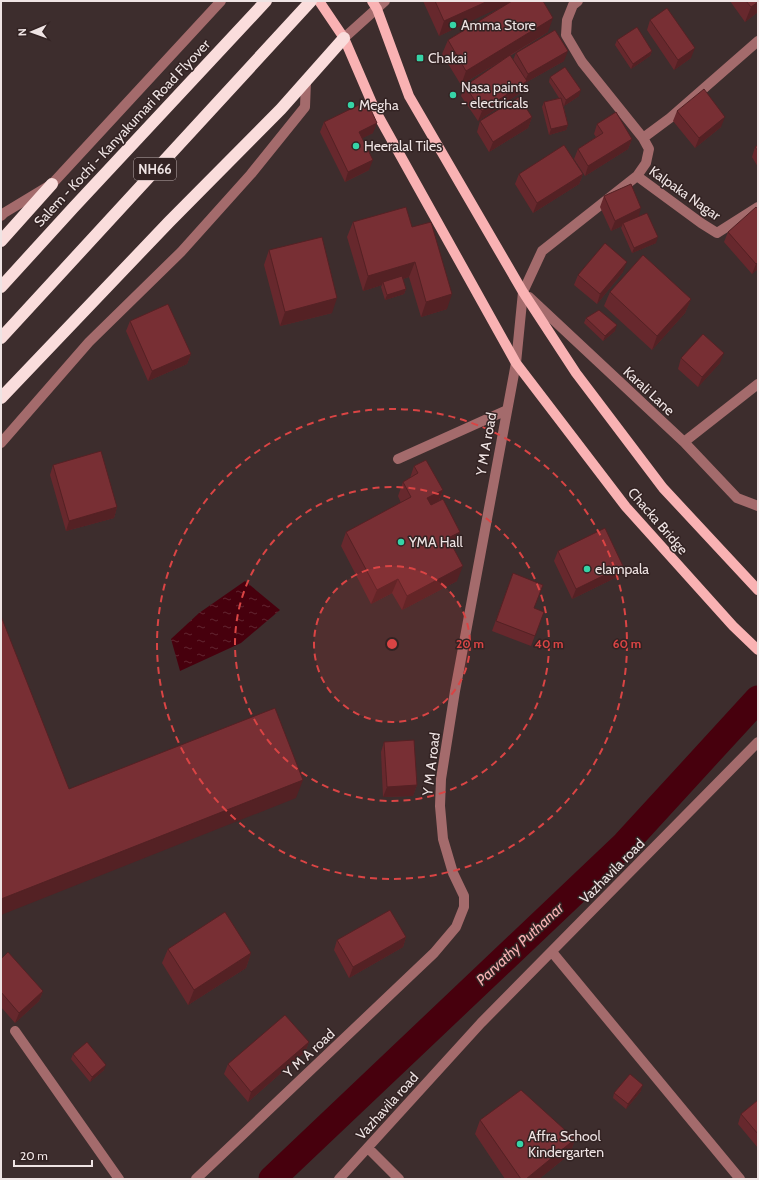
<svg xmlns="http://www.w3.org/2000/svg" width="759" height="1180" viewBox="0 0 759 1180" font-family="Cabin,sans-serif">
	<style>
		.water { fill: url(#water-ripples) }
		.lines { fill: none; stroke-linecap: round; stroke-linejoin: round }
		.canal { stroke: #47000d; stroke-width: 27 }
		.minor { stroke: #a46b6c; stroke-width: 10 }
		.major { stroke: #f9b2b3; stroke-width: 10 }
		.highway { stroke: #fadddc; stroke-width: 12 }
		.wall { fill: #67282d }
		.shaded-wall { fill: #542124 }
		.building { fill: #782f34; stroke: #542124 }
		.ring { fill: none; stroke: #da4444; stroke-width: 2; stroke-dasharray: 7 5 }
		.poi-dot { fill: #36d4a7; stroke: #332323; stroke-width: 1.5 }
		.labels { text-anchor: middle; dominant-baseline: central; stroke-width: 3; stroke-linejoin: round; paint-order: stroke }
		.shield { fill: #332323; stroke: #b7aaaa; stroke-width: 1 }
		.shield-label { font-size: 13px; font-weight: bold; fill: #efe4e4 }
		.poi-label { font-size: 14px; fill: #efe4e4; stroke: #332323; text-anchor: start }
		.street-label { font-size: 14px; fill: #efe4e4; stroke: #332323 }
		.water-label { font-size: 15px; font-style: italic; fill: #f6b1b2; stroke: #332323 }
		.centre { fill: #da4444; stroke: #332323; stroke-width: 2 }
		.ring-label { font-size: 12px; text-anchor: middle; font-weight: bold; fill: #da4444; stroke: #332323; stroke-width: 3; stroke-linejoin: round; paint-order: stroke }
	</style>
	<defs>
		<pattern id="water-ripples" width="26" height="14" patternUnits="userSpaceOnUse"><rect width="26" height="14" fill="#47000d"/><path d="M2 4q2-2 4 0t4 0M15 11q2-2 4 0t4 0" fill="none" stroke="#622530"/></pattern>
	</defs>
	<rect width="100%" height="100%" fill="#3d2d2d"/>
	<path class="water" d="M 245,581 L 280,610 L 241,643 L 180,671 L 171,639 L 199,613 Z"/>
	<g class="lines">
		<path class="canal" d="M 272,1179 L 625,844 L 758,699"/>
		<path class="minor" d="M 578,1 L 573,5 L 567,20 L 566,35 L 582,62 L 643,138 L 670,118 L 758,41
			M 344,38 L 385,1
			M 637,176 L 646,163 L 649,149 L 643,138
			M 1,216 L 4,213 L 52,184 L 221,1
			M 529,297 L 684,442 L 737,498 L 758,506
			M 684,442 L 758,384
			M 1,443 L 89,342 L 181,252 L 251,174 L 305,107 L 306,81
			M 398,459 L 507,410
			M 552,952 L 740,1179
			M 15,1031 L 119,1179
			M 368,1148 L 399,1179
			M 196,1179 L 434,953 L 456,927 L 464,907 L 464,896 L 453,873 L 443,839 L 440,806 L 441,779 L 455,691 L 516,363 L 523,292 L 542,251 L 637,176 L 701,223 L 717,233 L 758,207
			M 339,1179 L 481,1023 L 758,742"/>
		<path class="major" d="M 319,1 L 344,38 L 375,110 L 516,363 L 626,507 L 733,626 L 758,650
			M 372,1 L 377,9 L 409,96 L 523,292 L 576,373 L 663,488 L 758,590"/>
		<path class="highway" d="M 1,241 L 52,184
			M 1,287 L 73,208 L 266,1
			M 1,338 L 311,1
			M 1,398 L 169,222 L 281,109 L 344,38"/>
	</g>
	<path class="wall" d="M 423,1 L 543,1 L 548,32 L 510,56 L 513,60 L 516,53 L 564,61 L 525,83 L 523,91 L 478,121 L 461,96 L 465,86 L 506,58 L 461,85 L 442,54 L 448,40 L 506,4 L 439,36 Z
		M 730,1 L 758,1 L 758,12 L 745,22 Z
		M 650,20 L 691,58 L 674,70 L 647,30 Z
		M 617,40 L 652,51 L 650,56 L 631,69 L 615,45 Z
		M 550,77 L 579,96 L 564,106 L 563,103 L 568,125 L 566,130 L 549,135 L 542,107 L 544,102 L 559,98 L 549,82 Z
		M 677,111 L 721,127 L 695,148 L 673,121 Z
		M 532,117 L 528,128 L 489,152 L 477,132 L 480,121 Z
		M 324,122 L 373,133 L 362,138 L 369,170 L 345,182 L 320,132 Z
		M 597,124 L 632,139 L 628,149 L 585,176 L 574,159 L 578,149 L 596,137 L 594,134 Z
		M 758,145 L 758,167 L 752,157 L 755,147 Z
		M 519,174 L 583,174 L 579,184 L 533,213 L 515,184 Z
		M 604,196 L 639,216 L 656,243 L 632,253 L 621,228 L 622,226 L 611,231 L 600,207 Z
		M 758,209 L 758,269 L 752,274 L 724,242 L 728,232 Z
		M 353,222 L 412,227 L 447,309 L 421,317 L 409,277 L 403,279 L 406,289 L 404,294 L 385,300 L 381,287 L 382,285 L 363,291 L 347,237 Z
		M 269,250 L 332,313 L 280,326 L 264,265 Z
		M 623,272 L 597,304 L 574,285 L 578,275 Z
		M 610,292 L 691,299 L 685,313 L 652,350 L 604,306 Z
		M 586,318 L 615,331 L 603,341 L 584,323 Z
		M 130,321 L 191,354 L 187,364 L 148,381 L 126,331 Z
		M 681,358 L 720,363 L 698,387 L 678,369 Z
		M 53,465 L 117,507 L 114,518 L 66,531 L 50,475 Z
		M 414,466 L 443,490 L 439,501 L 455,546 L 453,547 L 457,581 L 402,610 L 392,593 L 371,604 L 341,546 L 346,532 L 401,503 L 398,496 L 403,482 L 410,478 Z
		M 558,551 L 623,566 L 619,576 L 572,599 L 554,561 Z
		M 513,573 L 534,609 L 544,612 L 531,646 L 492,631 Z
		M 384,742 L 417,785 L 413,796 L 383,797 L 381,752 Z
		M 406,937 L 403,947 L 349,978 L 334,950 L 337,940 Z
		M 168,949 L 251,953 L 246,968 L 188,1005 L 162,963 Z
		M 1,959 L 43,991 L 39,1001 L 15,1023 L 1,1007 Z
		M 309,1042 L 305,1052 L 248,1102 L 224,1074 L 228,1064 Z
		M 73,1054 L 104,1070 L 90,1082 L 71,1059 Z
		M 641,1091 L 626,1109 L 613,1098 L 614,1093 Z
		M 758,1100 L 758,1148 L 738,1124 L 741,1114 Z
		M 480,1120 L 575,1139 L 570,1154 L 539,1179 L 505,1179 L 475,1134 Z"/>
	<path class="shaded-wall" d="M 488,1 L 514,1 L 439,36 L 444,21 Z
		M 758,2 L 758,12 L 745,22 L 751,7 Z
		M 553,18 L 548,32 L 461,85 L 466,71 Z
		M 695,48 L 691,58 L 674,70 L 678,60 Z
		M 568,51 L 564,61 L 525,83 L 523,91 L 478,121 L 482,111 L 525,81 L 528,74 Z
		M 652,51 L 650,56 L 631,69 L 633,64 Z
		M 581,90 L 579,96 L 564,106 L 566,100 Z
		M 532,117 L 528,128 L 489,152 L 493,142 Z
		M 725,117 L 721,127 L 695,148 L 699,138 Z
		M 377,123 L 373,133 L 355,142 L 359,132 Z
		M 568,125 L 566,130 L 549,135 L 551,129 Z
		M 632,139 L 628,149 L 585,176 L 588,166 Z
		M 373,160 L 369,170 L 345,182 L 348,172 Z
		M 583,174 L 579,184 L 533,213 L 537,203 Z
		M 641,208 L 638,219 L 623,223 L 622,226 L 611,231 L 615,221 Z
		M 658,237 L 656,243 L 632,253 L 634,248 Z
		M 415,262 L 409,277 L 383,285 L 383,282 L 382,285 L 363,291 L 368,276 Z
		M 627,262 L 623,272 L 597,304 L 600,294 Z
		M 758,262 L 758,269 L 752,274 L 756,264 Z
		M 406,289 L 404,294 L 385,300 L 387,295 Z
		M 452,294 L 447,309 L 421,317 L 426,302 Z
		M 337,298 L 332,313 L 280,326 L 285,312 Z
		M 691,299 L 685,313 L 652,350 L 657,336 Z
		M 617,325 L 615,331 L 603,341 L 605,336 Z
		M 724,353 L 720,363 L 698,387 L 702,377 Z
		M 191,354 L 187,364 L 148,381 L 152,371 Z
		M 443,490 L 437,505 L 422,513 L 427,498 Z
		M 117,507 L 114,518 L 66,531 L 69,521 Z
		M 460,532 L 455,546 L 443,553 L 448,538 Z
		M 463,566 L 457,581 L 402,610 L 407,596 Z
		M 623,566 L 619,576 L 572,599 L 576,589 Z
		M 398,579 L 392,593 L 371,604 L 377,590 Z
		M 303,780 L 296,798 L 1,915 L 1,899 Z
		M 417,785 L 413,796 L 383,797 L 387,787 Z
		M 406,937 L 403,947 L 349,978 L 353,967 Z
		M 251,953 L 246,968 L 188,1005 L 194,990 Z
		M 43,991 L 39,1001 L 15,1023 L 19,1013 Z
		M 309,1042 L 305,1052 L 248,1102 L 251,1092 Z
		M 106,1065 L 104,1070 L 90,1082 L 92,1077 Z
		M 643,1085 L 641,1091 L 626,1109 L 628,1104 Z
		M 575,1139 L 570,1154 L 539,1179 L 526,1179 Z"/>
	<path class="building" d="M 435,1 L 488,1 L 444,21 Z
		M 512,1 L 543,1 L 553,18 L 466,71 L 448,40 Z
		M 746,1 L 758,1 L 758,2 L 751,7 Z
		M 667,8 L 695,48 L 678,60 L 650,20 Z
		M 637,27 L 652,51 L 633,64 L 617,40 Z
		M 555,30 L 568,51 L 528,74 L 516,53 Z
		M 510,55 L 527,81 L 482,111 L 465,86 Z
		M 565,67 L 581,90 L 566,100 L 550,77 Z
		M 704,89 L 725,117 L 699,138 L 677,111 Z
		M 519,97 L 532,117 L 493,142 L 480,121 Z
		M 561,98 L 568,125 L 551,129 L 544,102 Z
		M 367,101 L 377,123 L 359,132 L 373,160 L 348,172 L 324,122 Z
		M 616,112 L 632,139 L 588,166 L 578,149 L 603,133 L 597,124 Z
		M 564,145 L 583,174 L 537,203 L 519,174 Z
		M 758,145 L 758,151 L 755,147 Z
		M 631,184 L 641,208 L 615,221 L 604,196 Z
		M 406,207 L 412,227 L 431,222 L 452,294 L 426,302 L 415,262 L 368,276 L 353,222 Z
		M 756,207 L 758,209 L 758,262 L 756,264 L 728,232 Z
		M 647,213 L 658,237 L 634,248 L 623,223 Z
		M 322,237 L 337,298 L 285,312 L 269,250 Z
		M 605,243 L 627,262 L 600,294 L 578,275 Z
		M 643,255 L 691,299 L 657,336 L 610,292 Z
		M 402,276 L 406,289 L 387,295 L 383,282 Z
		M 168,304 L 191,354 L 152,371 L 130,321 Z
		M 599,310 L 617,325 L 605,336 L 586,318 Z
		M 703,334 L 724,353 L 702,377 L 681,358 Z
		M 101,451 L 117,507 L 69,521 L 53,465 Z
		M 426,460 L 443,490 L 427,498 L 431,505 L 443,499 L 460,532 L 448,538 L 463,566 L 407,596 L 398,579 L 377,590 L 346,532 L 411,497 L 403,482 L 418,473 L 414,466 Z
		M 605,528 L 623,566 L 576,589 L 558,551 Z
		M 513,573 L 543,585 L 534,608 L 544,612 L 535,636 L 496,621 Z
		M 1,616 L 69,789 L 275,708 L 303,780 L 1,899 Z
		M 414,740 L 417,785 L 387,787 L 384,742 Z
		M 390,910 L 406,937 L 353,967 L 337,940 Z
		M 225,912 L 251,953 L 194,990 L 168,949 Z
		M 8,952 L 43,991 L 19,1013 L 1,992 L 1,959 Z
		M 285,1015 L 309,1042 L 251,1092 L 228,1064 Z
		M 87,1042 L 106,1065 L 92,1077 L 73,1054 Z
		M 630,1074 L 643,1085 L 628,1104 L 614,1093 Z
		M 521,1090 L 575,1139 L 526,1179 L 521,1179 L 480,1120 Z
		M 758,1100 L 758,1134 L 741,1114 Z"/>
	<circle cx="392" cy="644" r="78" fill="#da4444" fill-opacity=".12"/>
	<g class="ring">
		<circle cx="392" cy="644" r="78"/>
		<circle cx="392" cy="644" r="157"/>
		<circle cx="392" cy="644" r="235"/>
	</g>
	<g class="poi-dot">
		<circle cx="453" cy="25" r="4"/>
		<rect x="416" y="54" width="8" height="8" rx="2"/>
		<circle cx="453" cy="95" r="4"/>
		<circle cx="351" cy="105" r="4"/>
		<circle cx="356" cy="146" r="4"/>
		<circle cx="401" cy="542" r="4"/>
		<circle cx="587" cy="569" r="4"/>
		<circle cx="520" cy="1144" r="4"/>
	</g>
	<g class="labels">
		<rect class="shield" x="134" y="158" width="42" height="22" rx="3"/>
		<g class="shield-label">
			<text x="155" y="169">NH66</text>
		</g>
		<g class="poi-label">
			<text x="461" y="25">Amma Store</text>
			<text x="428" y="58">Chakai</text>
			<text x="461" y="87">Nasa paints<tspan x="461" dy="16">- electricals</tspan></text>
			<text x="359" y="105">Megha</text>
			<text x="364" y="146">Heeralal Tiles</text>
			<text x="409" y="542">YMA Hall</text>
			<text x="595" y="569">elampala</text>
			<text x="528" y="1136">Affra School<tspan x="528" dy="16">Kindergarten</tspan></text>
		</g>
		<g class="street-label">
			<text transform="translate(122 133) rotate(-47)">Salem - Kochi - Kanyakumari Road Flyover</text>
			<text transform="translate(685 193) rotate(35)">Kalpaka Nagar</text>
			<text transform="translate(649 391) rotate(43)">Karali Lane</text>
			<text transform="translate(486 444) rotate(-80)">Y M A road</text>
			<text transform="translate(658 521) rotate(49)">Chacka Bridge</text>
			<text transform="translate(431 764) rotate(-83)">Y M A road</text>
			<text transform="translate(612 871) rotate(-45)">Vazhavila road</text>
			<text transform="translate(309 1053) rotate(-43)">Y M A road</text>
			<text transform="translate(387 1106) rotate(-48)">Vazhavila road</text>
		</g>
		<g class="water-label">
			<text transform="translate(520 944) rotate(-43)">Parvathy Puthanar</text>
		</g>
	</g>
	<circle cx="392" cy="644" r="6" class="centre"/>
	<g class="ring-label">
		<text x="470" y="648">20 m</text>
		<text x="549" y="648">40 m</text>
		<text x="627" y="648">60 m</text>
	</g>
	<rect width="759" height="1180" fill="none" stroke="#efe4e4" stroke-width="4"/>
	<g transform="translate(32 32) rotate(268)" stroke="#332323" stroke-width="3" paint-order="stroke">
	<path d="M0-3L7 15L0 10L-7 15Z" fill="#efe4e4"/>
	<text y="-6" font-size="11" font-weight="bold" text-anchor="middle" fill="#efe4e4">N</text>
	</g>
	<path d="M14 1160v6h78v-6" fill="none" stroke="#efe4e4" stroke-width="2"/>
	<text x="20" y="1160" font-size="12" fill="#efe4e4" stroke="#332323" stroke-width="3" paint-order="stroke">20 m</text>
</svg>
